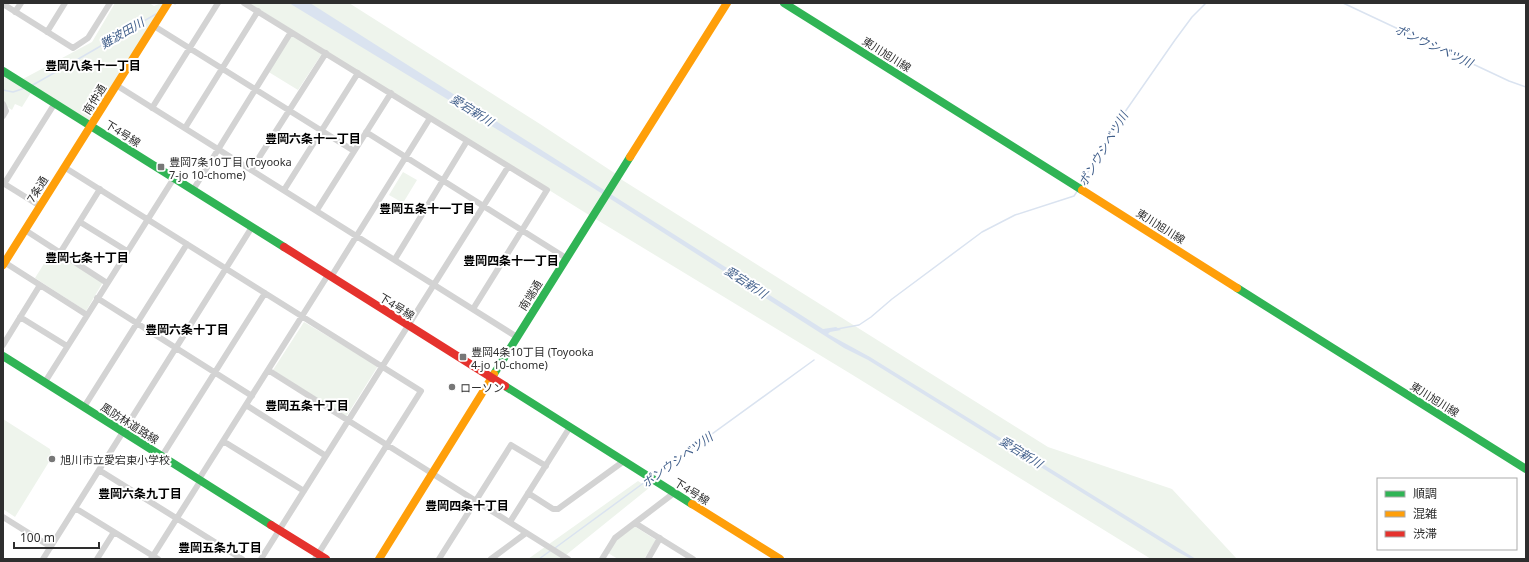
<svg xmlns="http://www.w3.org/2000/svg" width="1529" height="562" viewBox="0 0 1529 562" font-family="'Noto Sans','Noto Sans JP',sans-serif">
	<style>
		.green { fill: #eef4ec }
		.water { fill: #dae3f0 }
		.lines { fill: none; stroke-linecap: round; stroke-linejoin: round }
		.stream { stroke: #dae3f0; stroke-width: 1.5 }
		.street { stroke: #d3d3d3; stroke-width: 6 }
		.fast { stroke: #30b455; stroke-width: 8 }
		.slow { stroke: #ff9f0a; stroke-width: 8 }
		.jam { stroke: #e5322d; stroke-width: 8 }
		.poi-dot { fill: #777; stroke: #fff; stroke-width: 1.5 }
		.labels { text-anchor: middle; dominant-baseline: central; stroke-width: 4; stroke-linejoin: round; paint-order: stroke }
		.street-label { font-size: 11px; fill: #2e2e2e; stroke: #fff }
		.poi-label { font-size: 11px; fill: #2e2e2e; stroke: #fff; text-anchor: start }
		.water-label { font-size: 12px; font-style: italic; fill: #415f8b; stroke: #fff }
		.neighbourhood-label { font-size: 12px; font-weight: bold; fill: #000; stroke: #fff }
	</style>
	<rect width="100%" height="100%" fill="#fff"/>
	<path class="green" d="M 115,3 L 149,3 L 154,6 L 161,3 L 166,3 L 93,119 L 86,121 L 21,80 L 92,42 Z
		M 249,3 L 349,3 L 540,124 L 616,174 L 619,178 L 1048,447 L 1172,489 L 1237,559 L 1151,559 L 851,374 L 589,215 Z
		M 290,34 L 321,52 L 321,55 L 298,90 L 267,71 Z
		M 3,73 L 32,91 L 22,107 L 15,104 L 12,110 L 3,104 Z
		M 403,172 L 417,180 L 403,203 L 389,195 Z
		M 52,251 L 103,282 L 86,311 L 35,278 Z
		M 304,322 L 378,366 L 346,417 L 273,370 Z
		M 3,419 L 50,449 L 52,457 L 15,517 L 3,509 Z
		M 638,481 L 649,488 L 561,559 L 528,559 Z
		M 634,526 L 656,540 L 644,559 L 618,559 L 608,553 L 616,540 Z"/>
	<path class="water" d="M 289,3 L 310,3 L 823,329 L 836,327 L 841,330 L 830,332 L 828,334 L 870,357 L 1196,559 L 1191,559 L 1176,551 L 868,360 L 844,348 L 590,186 Z"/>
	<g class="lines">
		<path class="stream" d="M 1343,3 L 1509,81 L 1526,87
			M 175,4 L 176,3
			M 31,86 L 61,69 L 156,14
			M 3,90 L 13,92 L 25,88
			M 1080,185 L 1120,119 L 1175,40 L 1192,17 L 1206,3
			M 837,329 L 859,325 L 871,317 L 892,299 L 982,232 L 1015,215 L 1074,196 L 1078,190
			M 654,476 L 814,360
			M 555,548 L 649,479
			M 539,559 L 550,551"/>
		<path class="street" d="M 244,3 L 547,190 L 473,309
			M 3,4 L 73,48 L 88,38 L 110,3
			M 15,12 L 21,3
			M 154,26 L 354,151
			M 47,32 L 65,3
			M 116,85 L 517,337
			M 3,104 L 6,111 L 3,116
			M 152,108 L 218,3
			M 185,128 L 258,11
			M 366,132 L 566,258
			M 64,167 L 421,391 L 315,559
			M 251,170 L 326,53
			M 3,183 L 40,206
			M 4,184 L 55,103
			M 193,190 L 291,32
			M 284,190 L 358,73
			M 317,210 L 391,93
			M 80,222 L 127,251
			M 25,230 L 107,283
			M 60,253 L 100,189
			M 395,259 L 467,141
			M 4,262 L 87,315
			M 331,277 L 430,118
			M 97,298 L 252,396
			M 20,317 L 67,346
			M 3,345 L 40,285
			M 268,370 L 568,559
			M 45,382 L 174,178
			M 246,405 L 326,456
			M 84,407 L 187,244
			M 223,441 L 304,491
			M 162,456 L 265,293
			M 99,470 L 242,559
			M 199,479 L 328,275
			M 528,493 L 553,509 L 558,509 L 624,461
			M 75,508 L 158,559
			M 3,517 L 51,547
			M 510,522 L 570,427
			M 635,523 L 693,559
			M 43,559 L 252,227
			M 97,559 L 114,532
			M 151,559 L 201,480
			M 261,559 L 508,167
			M 439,559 L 511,445 L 546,466
			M 491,559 L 526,533
			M 602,559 L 615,538 L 674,493
			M 648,559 L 660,538"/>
		<path class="fast" d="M 784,3 L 1082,190
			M 3,71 L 284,247
			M 1237,288 L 1526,469
			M 3,356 L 271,525
			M 494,374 L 630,157
			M 505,386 L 692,504"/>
		<path class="slow" d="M 630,157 L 727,3
			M 1082,190 L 1237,288
			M 3,265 L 168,3
			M 692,504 L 780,559
			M 379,559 L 494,374"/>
		<path class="jam" d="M 284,247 L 505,386
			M 271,525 L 326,559"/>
	</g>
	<g class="poi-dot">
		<rect x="157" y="163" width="8" height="8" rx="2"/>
		<rect x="459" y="353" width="8" height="8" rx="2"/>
		<circle cx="452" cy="387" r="4"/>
		<circle cx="52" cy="459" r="4"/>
	</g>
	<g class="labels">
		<g class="street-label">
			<text transform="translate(887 54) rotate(32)">東川旭川線</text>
			<text transform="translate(94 99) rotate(-58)">南仲通</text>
			<text transform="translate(123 133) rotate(32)">下4号線</text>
			<text transform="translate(37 189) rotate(-58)">7条通</text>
			<text transform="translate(1161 226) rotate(32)">東川旭川線</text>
			<text transform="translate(530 295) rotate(-58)">南端通</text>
			<text transform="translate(397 306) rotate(32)">下4号線</text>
			<text transform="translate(1435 399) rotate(32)">東川旭川線</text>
			<text transform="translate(130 423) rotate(32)">風防林道路線</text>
			<text transform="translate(692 491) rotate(32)">下4号線</text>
		</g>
		<g class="poi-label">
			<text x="169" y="161">豊岡7条10丁目 (Toyooka<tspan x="169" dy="13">7-jo 10-chome)</tspan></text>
			<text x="471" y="351">豊岡4条10丁目 (Toyooka<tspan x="471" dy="13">4-jo 10-chome)</tspan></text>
			<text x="460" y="387">ローソン</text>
			<text x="60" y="459">旭川市立愛宕東小学校</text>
		</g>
		<g class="water-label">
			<text transform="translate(122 33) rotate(-30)">難波田川</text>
			<text transform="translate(1434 46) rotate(25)">ポンウシベツ川</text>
			<text transform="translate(472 110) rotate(32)">愛宕新川</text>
			<text transform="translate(1103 149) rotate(-59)">ポンウシベツ川</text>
			<text transform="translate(746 282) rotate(33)">愛宕新川</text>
			<text transform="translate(1021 452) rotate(32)">愛宕新川</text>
			<text transform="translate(677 460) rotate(-36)">ポンウシベツ川</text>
		</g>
		<g class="neighbourhood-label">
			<text x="93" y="65">豊岡八条十一丁目</text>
			<text x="313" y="138">豊岡六条十一丁目</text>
			<text x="427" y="208">豊岡五条十一丁目</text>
			<text x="87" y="257">豊岡七条十丁目</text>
			<text x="511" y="260">豊岡四条十一丁目</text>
			<text x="187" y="329">豊岡六条十丁目</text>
			<text x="307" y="405">豊岡五条十丁目</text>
			<text x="140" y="493">豊岡六条九丁目</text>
			<text x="467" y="505">豊岡四条十丁目</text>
			<text x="220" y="547">豊岡五条九丁目</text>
		</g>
	</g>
	<rect width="1529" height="562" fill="none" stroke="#2e2e2e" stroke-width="8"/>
	<rect x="1377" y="478" width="140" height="72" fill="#ffffff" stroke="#ababab"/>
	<rect x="1385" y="491" width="20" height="6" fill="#30b455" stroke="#ababab"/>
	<text x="1413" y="498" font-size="12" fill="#2e2e2e">順調</text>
	<rect x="1385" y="511" width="20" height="6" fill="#ff9f0a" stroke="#ababab"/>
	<text x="1413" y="518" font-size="12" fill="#2e2e2e">混雑</text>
	<rect x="1385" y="531" width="20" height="6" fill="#e5322d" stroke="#ababab"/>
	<text x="1413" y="538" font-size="12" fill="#2e2e2e">渋滞</text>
	<path d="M14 542v6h85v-6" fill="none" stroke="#2e2e2e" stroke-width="2"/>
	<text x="20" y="542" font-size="12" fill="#2e2e2e" stroke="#ffffff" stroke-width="3" paint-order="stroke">100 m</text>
</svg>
